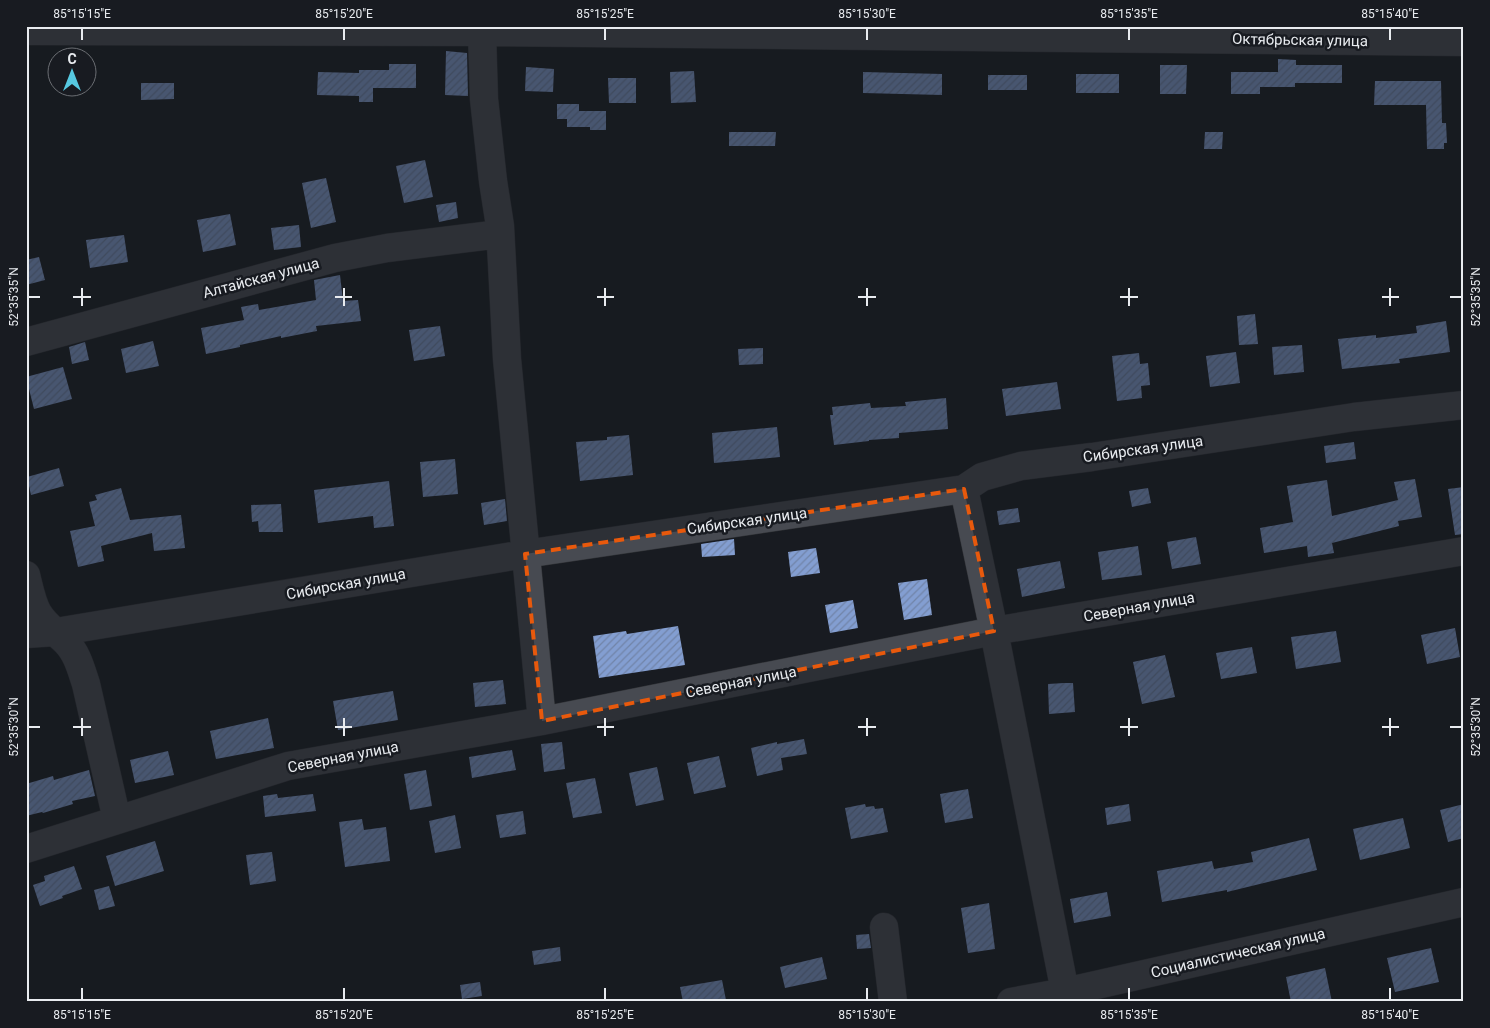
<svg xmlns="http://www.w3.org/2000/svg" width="1490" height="1028" viewBox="0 0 1490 1028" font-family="Roboto,sans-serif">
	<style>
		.building { fill: url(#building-hatch) }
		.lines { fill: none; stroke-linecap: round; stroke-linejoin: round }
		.minor-casing { stroke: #323438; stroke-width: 29 }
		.minor { stroke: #474a51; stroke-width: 28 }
		.marked { fill: none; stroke: #e8590c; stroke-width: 4; stroke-dasharray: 10 6; stroke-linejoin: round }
		.ticks { fill: none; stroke: #e8ebef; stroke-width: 2 }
		.labels { text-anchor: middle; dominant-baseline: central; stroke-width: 5; stroke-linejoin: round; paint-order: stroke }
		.street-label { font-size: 15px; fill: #e8ebef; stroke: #181b21 }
		.neatline { fill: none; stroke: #e8ebef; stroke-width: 2 }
		.ticks-label { font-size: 12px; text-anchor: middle; fill: #e8ebef }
	</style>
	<defs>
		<pattern id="building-hatch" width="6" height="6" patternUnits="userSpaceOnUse" patternTransform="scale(1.25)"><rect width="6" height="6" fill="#839ed1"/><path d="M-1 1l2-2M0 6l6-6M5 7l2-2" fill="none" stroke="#7184a8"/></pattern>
	</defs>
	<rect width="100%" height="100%" fill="#181b21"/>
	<path class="building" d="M 446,51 L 467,53 L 468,96 L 445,95 Z
		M 1278,59 L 1296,60 L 1296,65 L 1342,65 L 1342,83 L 1295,83 L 1295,87 L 1260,87 L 1260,94 L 1231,94 L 1231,72 L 1278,72 Z
		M 389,64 L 416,64 L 416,88 L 373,88 L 373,102 L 359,102 L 359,96 L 317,95 L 318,72 L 359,73 L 359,70 L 389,70 Z
		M 1160,65 L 1187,65 L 1186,94 L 1160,94 Z
		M 526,67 L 554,69 L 553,92 L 525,91 Z
		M 694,71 L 696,102 L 671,103 L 670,72 Z
		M 863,72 L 942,74 L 942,95 L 863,93 Z
		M 1076,74 L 1119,74 L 1119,93 L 1076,93 Z
		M 988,75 L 1027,75 L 1027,90 L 988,90 Z
		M 608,78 L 636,78 L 636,103 L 609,103 Z
		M 1375,81 L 1441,81 L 1442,123 L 1446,123 L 1447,143 L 1444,143 L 1444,149 L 1427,149 L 1426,105 L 1374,105 Z
		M 141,83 L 174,83 L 174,99 L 141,100 Z
		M 557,104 L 579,104 L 579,111 L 606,111 L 606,130 L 590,130 L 590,127 L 567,127 L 567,119 L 557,119 Z
		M 729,132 L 776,132 L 775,146 L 729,146 Z
		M 1205,132 L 1223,132 L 1222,149 L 1204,149 Z
		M 425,160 L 433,197 L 404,203 L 396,166 Z
		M 326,178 L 336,222 L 311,228 L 302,183 Z
		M 456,202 L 458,218 L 439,222 L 436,205 Z
		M 230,214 L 236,245 L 203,252 L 197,220 Z
		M 299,225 L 301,247 L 274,250 L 271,228 Z
		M 124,235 L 128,262 L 90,268 L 86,240 Z
		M 39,257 L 45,280 L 26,285 L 26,260 Z
		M 340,275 L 343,301 L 358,300 L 361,321 L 316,326 L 317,331 L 281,338 L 281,336 L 240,345 L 240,347 L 206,354 L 201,328 L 244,320 L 241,307 L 258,304 L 259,310 L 316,300 L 314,280 Z
		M 1255,314 L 1258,344 L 1239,345 L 1237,316 Z
		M 1446,321 L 1450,352 L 1399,359 L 1400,363 L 1342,369 L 1338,339 L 1376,335 L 1376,338 L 1417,333 L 1416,326 Z
		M 440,326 L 445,356 L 414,361 L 409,330 Z
		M 153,341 L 159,366 L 126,373 L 121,349 Z
		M 85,342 L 89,360 L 72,364 L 69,347 Z
		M 1302,345 L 1304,372 L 1274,375 L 1272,347 Z
		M 763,348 L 763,364 L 739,365 L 738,349 Z
		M 1236,352 L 1240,383 L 1210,387 L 1206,356 Z
		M 1139,353 L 1140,364 L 1148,363 L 1150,385 L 1141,386 L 1142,398 L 1117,401 L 1112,356 Z
		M 63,367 L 72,399 L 34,409 L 26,377 Z
		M 1057,382 L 1061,409 L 1006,416 L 1002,389 Z
		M 946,398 L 948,429 L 899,433 L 899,438 L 869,440 L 869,441 L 834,445 L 830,415 L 833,415 L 832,407 L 870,403 L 871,408 L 906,406 L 905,402 Z
		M 777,427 L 780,457 L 714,463 L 712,433 Z
		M 629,435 L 633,475 L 580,481 L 576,442 L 607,440 L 607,437 Z
		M 1354,442 L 1356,459 L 1326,463 L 1324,446 Z
		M 455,459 L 458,494 L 423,497 L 420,462 Z
		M 59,468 L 64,486 L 31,495 L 27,477 Z
		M 1415,479 L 1422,517 L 1398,521 L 1399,526 L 1332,543 L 1334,553 L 1308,557 L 1307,546 L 1264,553 L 1260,528 L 1293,522 L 1287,486 L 1327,480 L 1332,516 L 1398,500 L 1394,482 Z
		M 389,481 L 394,526 L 374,528 L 373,516 L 318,523 L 314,490 Z
		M 1464,487 L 1464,534 L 1455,535 L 1448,489 Z
		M 121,488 L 130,520 L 181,515 L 185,548 L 154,551 L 152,533 L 101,546 L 104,561 L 78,567 L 70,531 L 95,526 L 89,502 L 97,500 L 95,495 Z
		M 1148,488 L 1151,503 L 1132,507 L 1129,491 Z
		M 505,499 L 507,521 L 484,525 L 481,503 Z
		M 281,504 L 283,532 L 259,532 L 258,521 L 252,522 L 251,505 Z
		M 1018,508 L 1020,522 L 999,525 L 997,511 Z
		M 1196,537 L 1201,564 L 1172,569 L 1167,542 Z
		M 734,539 L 735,555 L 702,557 L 701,544 Z
		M 1138,546 L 1142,575 L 1102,580 L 1098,552 Z
		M 816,548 L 820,573 L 791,577 L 788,552 Z
		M 1060,561 L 1065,588 L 1022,597 L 1017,569 Z
		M 927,579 L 932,615 L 904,620 L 898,583 Z
		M 853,600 L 858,628 L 830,633 L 825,605 Z
		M 678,626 L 685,665 L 599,678 L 593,636 L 626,631 L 627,634 Z
		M 1455,628 L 1460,657 L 1427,664 L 1421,635 Z
		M 1336,631 L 1341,662 L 1296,669 L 1291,637 Z
		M 1252,647 L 1257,673 L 1221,679 L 1216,653 Z
		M 1165,655 L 1175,697 L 1142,704 L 1133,662 Z
		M 503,680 L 506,704 L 475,707 L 473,683 Z
		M 1064,683 L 1073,683 L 1075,712 L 1049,714 L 1048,684 Z
		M 393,691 L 398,720 L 338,730 L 333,701 Z
		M 268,718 L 274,748 L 216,759 L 210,731 Z
		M 804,739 L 807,754 L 781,758 L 783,770 L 757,776 L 751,748 L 777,742 L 777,744 Z
		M 562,742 L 565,769 L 544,772 L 541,744 Z
		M 512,750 L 516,770 L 472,778 L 469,757 Z
		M 168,751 L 174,775 L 135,783 L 130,760 Z
		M 719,756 L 726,787 L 694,794 L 687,763 Z
		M 657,767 L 664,800 L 636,806 L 629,773 Z
		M 89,770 L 95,796 L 72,801 L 73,804 L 43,813 L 42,812 L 26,816 L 26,784 L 53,776 L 54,780 Z
		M 426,770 L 432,806 L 410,810 L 404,774 Z
		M 595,778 L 602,813 L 573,818 L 566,783 Z
		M 968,789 L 973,818 L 945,823 L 940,794 Z
		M 277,794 L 278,798 L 313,794 L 316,811 L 265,817 L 263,796 Z
		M 865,804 L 866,807 L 874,806 L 875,809 L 883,808 L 888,832 L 851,839 L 845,808 Z
		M 1129,804 L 1131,821 L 1107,825 L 1105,808 Z
		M 1464,804 L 1464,838 L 1448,842 L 1440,810 Z
		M 523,811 L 526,834 L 500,838 L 496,815 Z
		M 455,815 L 461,848 L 435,853 L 429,821 Z
		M 1403,818 L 1410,848 L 1360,860 L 1353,829 Z
		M 362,819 L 364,830 L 386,827 L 390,861 L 345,867 L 339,822 Z
		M 1309,838 L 1317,870 L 1227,892 L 1227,890 L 1162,902 L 1157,871 L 1212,861 L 1214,869 L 1253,862 L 1251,852 Z
		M 155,841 L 164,871 L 115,886 L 106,856 Z
		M 272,852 L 276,881 L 250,885 L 246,855 Z
		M 74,866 L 82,889 L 62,896 L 63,898 L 40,906 L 33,885 L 45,881 L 44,876 Z
		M 109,886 L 115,906 L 99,910 L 94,890 Z
		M 1107,892 L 1111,916 L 1074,923 L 1070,899 Z
		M 989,903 L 995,949 L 968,953 L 961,908 Z
		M 869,934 L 871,948 L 857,949 L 856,935 Z
		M 560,947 L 561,961 L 534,965 L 532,951 Z
		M 1431,948 L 1439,982 L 1395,992 L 1387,958 Z
		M 822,957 L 827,979 L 785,988 L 780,967 Z
		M 1325,968 L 1332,1002 L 1291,1002 L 1286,977 Z
		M 722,980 L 726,1000 L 716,1002 L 683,1002 L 680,987 Z
		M 480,982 L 482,996 L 462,999 L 460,985 Z"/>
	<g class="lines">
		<g class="minor-casing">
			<path id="minor" d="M 26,31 L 482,32 L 1464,42
				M 482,32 L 484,99 L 493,181 L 500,226 L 507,359 L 542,721
				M 26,342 L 335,258 L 387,248 L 500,234
				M 964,489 L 994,631 L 1067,1002
				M 26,575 C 29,587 32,603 38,613 C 45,625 56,632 66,642 C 77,653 81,669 86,684 L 117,820
				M 26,634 L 56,632 L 525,554 L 964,489 L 982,477 L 1021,466 L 1092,457 L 1354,417 L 1464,405
				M 26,849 L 288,766 L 542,721 L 994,631 L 1464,551
				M 884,927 L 893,1002
				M 1011,1002 L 1065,992 L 1464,902"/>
		</g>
		<use href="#minor" class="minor"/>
	</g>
	<path d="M0 0H1490V1028H0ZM 964,489 L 994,631 L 542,721 L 525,554 Z" fill="#181b21" fill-opacity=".55" fill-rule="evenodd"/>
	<path class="marked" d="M 964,489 L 994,631 L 542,721 L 525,554 Z"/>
	<path class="ticks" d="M 82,28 L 82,40M 344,28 L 344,40M 605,28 L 605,40M 867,28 L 867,40M 1129,28 L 1129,40M 1390,28 L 1390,40M 82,288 L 82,306M 344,288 L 344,306M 605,288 L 605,306M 867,288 L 867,306M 1129,288 L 1129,306M 1390,288 L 1390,306M 28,297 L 40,297M 73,297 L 91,297M 335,297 L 352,297M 597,297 L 614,297M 858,297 L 876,297M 1120,297 L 1138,297M 1382,297 L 1399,297M 1450,297 L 1462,297M 82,718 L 82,736M 344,718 L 344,736M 605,718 L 605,736M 867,718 L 867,736M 1129,718 L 1129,736M 1390,718 L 1390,736M 28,727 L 40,727M 73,727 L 91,727M 335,727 L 352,727M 597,727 L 614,727M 858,727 L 876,727M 1120,727 L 1138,727M 1382,727 L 1399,727M 1450,727 L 1462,727M 82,988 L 82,1000M 344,988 L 344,1000M 605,988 L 605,1000M 867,988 L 867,1000M 1129,988 L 1129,1000M 1390,988 L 1390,1000"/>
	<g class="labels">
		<g class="street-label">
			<text transform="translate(1300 40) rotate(1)">Октябрьская улица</text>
			<text transform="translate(261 278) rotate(-15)">Алтайская улица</text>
			<text transform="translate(1143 449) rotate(-8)">Сибирская улица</text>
			<text transform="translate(747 521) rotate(-8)">Сибирская улица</text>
			<text transform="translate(346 584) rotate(-10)">Сибирская улица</text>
			<text transform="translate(1139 607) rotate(-10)">Северная улица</text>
			<text transform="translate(741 682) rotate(-11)">Северная улица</text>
			<text transform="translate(343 757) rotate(-11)">Северная улица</text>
			<text transform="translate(1238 953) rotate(-13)">Социалистическая улица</text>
		</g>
	</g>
	<rect width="1490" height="1028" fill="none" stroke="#181b21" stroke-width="55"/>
	<g transform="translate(72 72)"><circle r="24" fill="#181b21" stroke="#6b6e73"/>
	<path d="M0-4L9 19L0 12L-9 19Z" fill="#56c9e1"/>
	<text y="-8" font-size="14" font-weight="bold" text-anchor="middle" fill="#e8ebef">С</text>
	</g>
	<rect x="28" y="28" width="1434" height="972" class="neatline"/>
	<g class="ticks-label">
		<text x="82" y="18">85°15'15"E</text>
		<text x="344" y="18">85°15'20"E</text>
		<text x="605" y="18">85°15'25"E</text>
		<text x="867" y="18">85°15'30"E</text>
		<text x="1129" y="18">85°15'35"E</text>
		<text x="1390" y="18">85°15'40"E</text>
		<text transform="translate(14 297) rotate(-90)" y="4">52°35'35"N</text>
		<text transform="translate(1476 297) rotate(-90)" y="4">52°35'35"N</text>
		<text transform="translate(14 727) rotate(-90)" y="4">52°35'30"N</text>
		<text transform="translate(1476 727) rotate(-90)" y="4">52°35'30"N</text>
		<text x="82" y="1019">85°15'15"E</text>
		<text x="344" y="1019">85°15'20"E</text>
		<text x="605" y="1019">85°15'25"E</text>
		<text x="867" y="1019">85°15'30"E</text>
		<text x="1129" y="1019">85°15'35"E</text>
		<text x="1390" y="1019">85°15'40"E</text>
	</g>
</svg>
